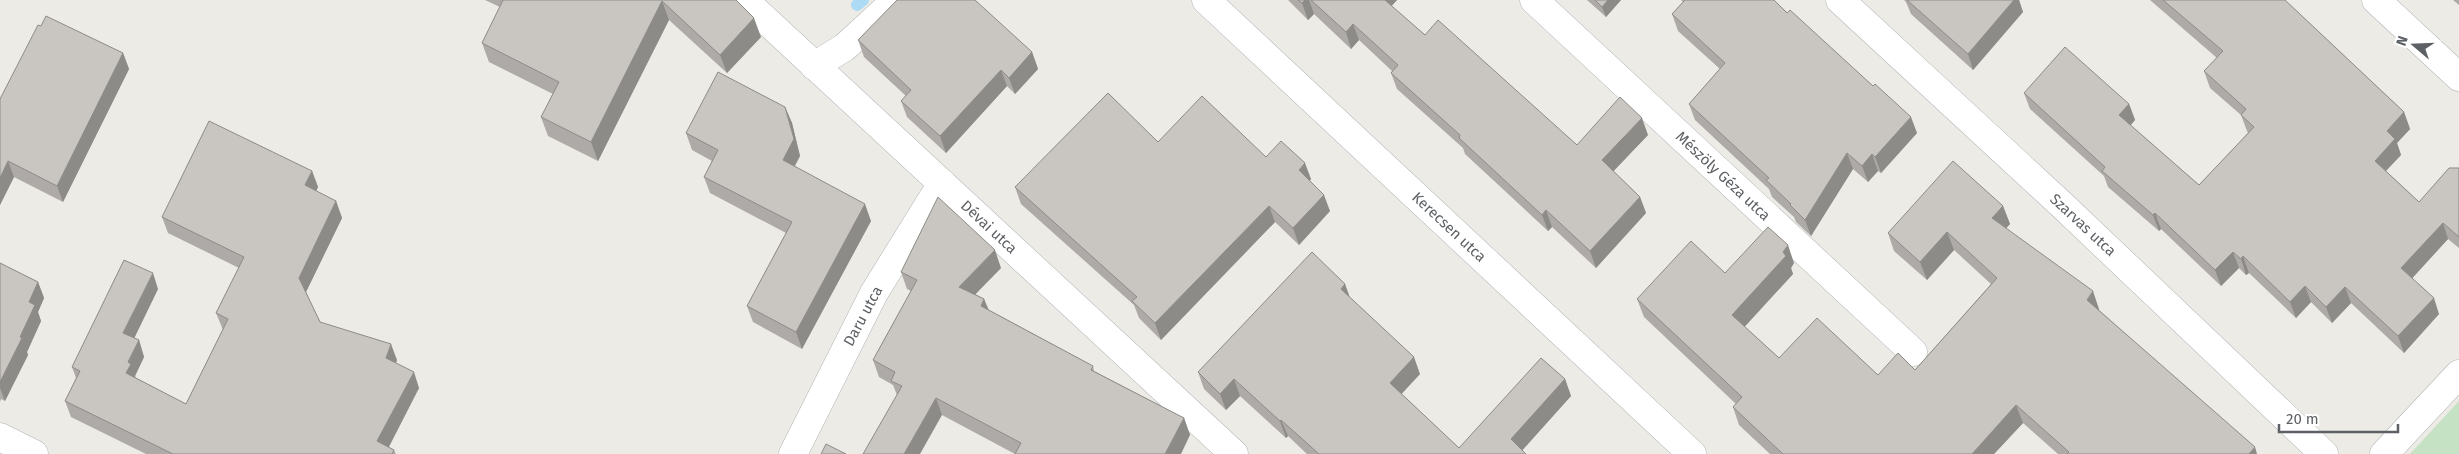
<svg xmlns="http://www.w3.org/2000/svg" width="2459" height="454" viewBox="0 0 2459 454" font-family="'Fira Sans',sans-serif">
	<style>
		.green { fill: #c6e2c4 }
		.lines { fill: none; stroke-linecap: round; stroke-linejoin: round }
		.stream { stroke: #addaf5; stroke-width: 12 }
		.street-casing { stroke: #b2b5b8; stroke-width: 29 }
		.street { stroke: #fff; stroke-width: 28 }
		.wall { fill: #adaaa7 }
		.shaded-wall { fill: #8d8b88 }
		.building { fill: #c9c6c2; stroke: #8d8b88 }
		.labels { text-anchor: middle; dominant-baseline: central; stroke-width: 5; stroke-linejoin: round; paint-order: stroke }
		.street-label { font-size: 15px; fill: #5d6064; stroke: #fff }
	</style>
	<rect width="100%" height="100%" fill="#edebe5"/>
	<path class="green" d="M 2459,401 L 2459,454 L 2410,454 Z"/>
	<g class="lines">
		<path class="stream" d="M 857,5 L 863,0"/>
		<g class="street-casing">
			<path id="street" d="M 744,0 L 1234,454
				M 1206,0 L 1692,454
				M 1534,0 L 1913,352
				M 1840,0 L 2062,205 L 2324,454
				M 2376,0 L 2459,77
				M 814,66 L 845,47 L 896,0
				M 0,437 L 34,454
				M 793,454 L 874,293 L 942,183
				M 2384,454 L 2459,374"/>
		</g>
		<use href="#street" class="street"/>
	</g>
	<path class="wall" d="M 485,0 L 736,0 L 761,37 L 727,73 L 669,20 L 598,161 L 548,136 L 541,117 L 553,94 L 489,62 L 482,43 L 500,7 Z
		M 1288,0 L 1397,0 L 1391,6 L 1425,35 L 1577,145 L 1648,135 L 1613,171 L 1640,197 L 1646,213 L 1596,268 L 1552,227 L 1548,231 L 1465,154 L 1463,148 L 1397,89 L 1391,73 L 1392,71 L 1359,40 L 1351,49 L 1314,14 L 1308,20 Z
		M 1587,0 L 1621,0 L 1606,17 Z
		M 1681,0 L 1774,0 L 1917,133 L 1881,173 L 1878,171 L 1868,182 L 1853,169 L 1811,236 L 1796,222 L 1794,217 L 1772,197 L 1769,189 L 1695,120 L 1689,104 L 1720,69 L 1678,31 L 1672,14 L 1683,2 Z
		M 1904,0 L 2019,0 L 2023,12 L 1973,70 L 1911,14 L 1906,2 Z
		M 2150,0 L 2285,0 L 2404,112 L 2410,129 L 2397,143 L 2401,155 L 2386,171 L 2419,202 L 2459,168 L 2459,248 L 2448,239 L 2412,278 L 2439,314 L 2404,353 L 2351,303 L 2332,323 L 2311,302 L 2296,318 L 2249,273 L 2246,275 L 2239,268 L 2221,286 L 2161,229 L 2159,231 L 2108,187 L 2104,176 L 2030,109 L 2024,93 L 2129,104 L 2135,120 L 2130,125 L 2199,185 L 2248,133 L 2247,131 L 2241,115 L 2210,88 L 2204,71 L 2217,58 Z
		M 2453,0 L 2459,0 L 2459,5 Z
		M 858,40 L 1032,52 L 1038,69 L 1015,94 L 1007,86 L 946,153 L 907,117 L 901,101 L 906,96 L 864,57 Z
		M 123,53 L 129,69 L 63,202 L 14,177 L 0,205 L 0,99 Z
		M 785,107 L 792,123 L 800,156 L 795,166 L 871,221 L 802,349 L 753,322 L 747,306 L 786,233 L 710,193 L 704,177 L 712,161 L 692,150 L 686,133 Z
		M 1158,142 L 1266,157 L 1311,179 L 1310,181 L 1330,211 L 1299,245 L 1275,222 L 1161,340 L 1139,318 L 1134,305 L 1021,204 L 1015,187 Z
		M 312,171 L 318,187 L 316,191 L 336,201 L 342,218 L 306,292 L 320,322 L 397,360 L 396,363 L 419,388 L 389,447 L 394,450 L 396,454 L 146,454 L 71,417 L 65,401 L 76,378 L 72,367 L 158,289 L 134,338 L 139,340 L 144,357 L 135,376 L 136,378 L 186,404 L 223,330 L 216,313 L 239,268 L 168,233 L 162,217 Z
		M 2003,206 L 2010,224 L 2006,228 L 2099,309 L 2099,310 L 2257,454 L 2058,454 L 2023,423 L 1994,454 L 1770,454 L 1739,425 L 1733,407 L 1736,404 L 1644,317 L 1637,299 L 1725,273 L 1794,263 L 1791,268 L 1793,274 L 1744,326 L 1779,358 L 1878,375 L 1915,370 L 1991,284 L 1954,250 L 1927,280 L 1894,251 L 1888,233 Z
		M 0,263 L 38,282 L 44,298 L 38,312 L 41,321 L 27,352 L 28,355 L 5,401 L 1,399 L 0,402 Z
		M 1001,268 L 975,294 L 984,299 L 989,310 L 1093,366 L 1094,371 L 1184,418 L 1190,435 L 1015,454 L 942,415 L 897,395 L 893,385 L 879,377 L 873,360 L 911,291 L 907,289 L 901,272 Z
		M 1345,284 L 1350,298 L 1420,374 L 1401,394 L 1459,448 L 1565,379 L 1571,396 L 1522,450 L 1526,454 L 1307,454 L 1288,436 L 1286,438 L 1240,396 L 1226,410 L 1204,389 L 1198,372 Z"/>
	<path class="shaded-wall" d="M 1305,0 L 1309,0 L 1314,14 L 1308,20 L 1302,3 Z
		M 1381,0 L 1397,0 L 1386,12 Z
		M 1608,0 L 1621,0 L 1606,17 L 1602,7 Z
		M 2014,0 L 2019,0 L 2023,12 L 1973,70 L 1968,54 Z
		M 662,1 L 669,20 L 598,161 L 591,142 Z
		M 754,18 L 761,37 L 727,73 L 720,55 Z
		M 1353,24 L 1359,40 L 1351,49 L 1346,32 Z
		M 1032,52 L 1038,69 L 1015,94 L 1009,78 Z
		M 123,53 L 129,69 L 63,202 L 57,186 Z
		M 1001,70 L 1007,86 L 946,153 L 940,136 Z
		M 2129,104 L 2135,120 L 2125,132 L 2119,115 Z
		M 785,107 L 792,123 L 800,156 L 789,176 L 783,160 Z
		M 2404,112 L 2410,129 L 2397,143 L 2401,155 L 2380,177 L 2375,161 L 2387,131 Z
		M 1911,117 L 1917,133 L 1881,173 L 1875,157 Z
		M 1642,118 L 1648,135 L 1608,177 L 1602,160 Z
		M 1847,153 L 1853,169 L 1811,236 L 1805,220 Z
		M 1872,154 L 1878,171 L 1868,182 L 1862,166 Z
		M 8,161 L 14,177 L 0,205 L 0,178 Z
		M 1305,163 L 1311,179 L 1305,187 L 1299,170 Z
		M 312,171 L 318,187 L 311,202 L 305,185 Z
		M 1324,195 L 1330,211 L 1299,245 L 1293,228 Z
		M 1640,197 L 1646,213 L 1596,268 L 1590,251 Z
		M 336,201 L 342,218 L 305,294 L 299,278 Z
		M 865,204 L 871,221 L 802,349 L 796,332 Z
		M 1269,206 L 1275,222 L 1161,340 L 1155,323 Z
		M 2003,206 L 2010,224 L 1999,236 L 1992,218 Z
		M 1546,210 L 1552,227 L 1548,231 L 1542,215 Z
		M 2155,213 L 2161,229 L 2159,231 L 2153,215 Z
		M 2443,223 L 2448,239 L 2407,284 L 2401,268 Z
		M 1947,232 L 1954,250 L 1927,280 L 1920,262 Z
		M 1788,245 L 1794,263 L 1791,268 L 1793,274 L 1739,333 L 1732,315 L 1783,252 Z
		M 995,250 L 1001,268 L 966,304 L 959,287 Z
		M 2233,252 L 2239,268 L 2221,286 L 2215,270 Z
		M 2243,256 L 2249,273 L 2246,275 L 2241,259 Z
		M 153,273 L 158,289 L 129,349 L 123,333 Z
		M 38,282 L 44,298 L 38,312 L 41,321 L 27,352 L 28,355 L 5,401 L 0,388 L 0,382 L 20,337 L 29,302 Z
		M 1345,284 L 1351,301 L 1341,289 Z
		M 2305,286 L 2311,302 L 2296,318 L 2290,302 Z
		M 2345,287 L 2351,303 L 2332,323 L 2326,307 Z
		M 2093,291 L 2099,309 L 2093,318 L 2087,300 Z
		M 2434,298 L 2439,314 L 2404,353 L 2398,336 Z
		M 984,299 L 991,317 L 981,306 Z
		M 139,340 L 144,357 L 135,376 L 136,380 L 126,373 L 128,362 Z
		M 391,344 L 397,360 L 391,374 L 386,358 Z
		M 1414,357 L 1420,374 L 1396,400 L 1390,383 Z
		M 414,372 L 419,388 L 385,454 L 377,441 Z
		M 1234,379 L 1240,396 L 1226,410 L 1220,394 Z
		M 1565,379 L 1571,396 L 1519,454 L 1511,439 Z
		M 936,398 L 942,415 L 920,454 L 904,454 Z
		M 2016,405 L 2023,423 L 1994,454 L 1972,454 Z
		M 1184,418 L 1190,435 L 1181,454 L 1165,454 Z
		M 1281,420 L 1288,436 L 1286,438 L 1280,421 Z
		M 2255,447 L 2257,454 L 2249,454 Z"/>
	<path class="building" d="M 503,0 L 736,0 L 754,18 L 720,55 L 662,1 L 591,142 L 541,117 L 559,82 L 482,43 Z
		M 897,0 L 975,0 L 1032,52 L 1009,78 L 1001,70 L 940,136 L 901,101 L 911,90 L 858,40 Z
		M 1298,0 L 1305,0 L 1302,3 Z
		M 1311,0 L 1385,0 L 1425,35 L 1438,20 L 1577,145 L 1620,97 L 1642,118 L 1602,160 L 1640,197 L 1590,251 L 1546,210 L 1542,215 L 1459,138 L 1460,135 L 1391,73 L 1398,65 L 1353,24 L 1346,32 Z
		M 1595,0 L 1608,0 L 1602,7 Z
		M 1685,0 L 1774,0 L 1787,13 L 1790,10 L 1873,86 L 1875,84 L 1911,117 L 1875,157 L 1872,154 L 1862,166 L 1847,153 L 1805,220 L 1790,205 L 1791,204 L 1766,180 L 1769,178 L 1689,104 L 1725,63 L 1672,14 Z
		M 1907,0 L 2014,0 L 1968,54 Z
		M 2163,0 L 2285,0 L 2404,112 L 2387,131 L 2395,139 L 2375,161 L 2419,202 L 2449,168 L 2459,168 L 2459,237 L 2443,223 L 2401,268 L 2434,298 L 2398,336 L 2345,287 L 2326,307 L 2305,286 L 2290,302 L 2243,256 L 2241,259 L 2233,252 L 2215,270 L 2155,213 L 2153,215 L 2102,171 L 2105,167 L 2024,93 L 2065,47 L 2129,104 L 2119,115 L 2199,185 L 2254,127 L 2241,115 L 2246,109 L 2204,71 L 2223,51 Z
		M 46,16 L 123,53 L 57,186 L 8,161 L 0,178 L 0,99 L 38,25 L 41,26 Z
		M 718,72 L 785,107 L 794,139 L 783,160 L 865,204 L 796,332 L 747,306 L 792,222 L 704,177 L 718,150 L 686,133 Z
		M 1108,93 L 1158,142 L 1202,96 L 1266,157 L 1281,141 L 1305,163 L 1299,170 L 1324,195 L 1293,228 L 1269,206 L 1155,323 L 1132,301 L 1137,297 L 1015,187 Z
		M 209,121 L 312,171 L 305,185 L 336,201 L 299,278 L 320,322 L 391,344 L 386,358 L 414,372 L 377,441 L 394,450 L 392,454 L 173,454 L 65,401 L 80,371 L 72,367 L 124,260 L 153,273 L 123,333 L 139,340 L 128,362 L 131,364 L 126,373 L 186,404 L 228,319 L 216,313 L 244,257 L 162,217 Z
		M 1953,161 L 2003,206 L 1992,218 L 2093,291 L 2087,300 L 2255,447 L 2249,454 L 2067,454 L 2069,452 L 2016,405 L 1972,454 L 1783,454 L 1733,407 L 1742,397 L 1637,299 L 1691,241 L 1725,273 L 1768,227 L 1788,245 L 1783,252 L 1786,256 L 1732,315 L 1779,358 L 1817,318 L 1878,375 L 1898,353 L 1915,370 L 1997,278 L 1947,232 L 1920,262 L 1888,233 Z
		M 938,197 L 995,250 L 959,287 L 984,299 L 981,306 L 1093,366 L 1091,370 L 1184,418 L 1165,454 L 1015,454 L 1021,443 L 936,398 L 904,454 L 905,454 L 863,454 L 902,386 L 891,381 L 895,372 L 873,360 L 917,280 L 901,272 Z
		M 1312,252 L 1345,284 L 1341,289 L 1414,357 L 1390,383 L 1459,448 L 1541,358 L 1565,379 L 1511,439 L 1526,454 L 1319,454 L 1281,420 L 1280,421 L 1234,379 L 1220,394 L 1198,372 Z
		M 0,263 L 38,282 L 29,302 L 35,305 L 20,337 L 22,338 L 0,382 Z
		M 826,444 L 846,454 L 821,454 Z"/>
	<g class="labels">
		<g class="street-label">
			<text transform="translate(1723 176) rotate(43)">Mészöly Géza utca</text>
			<text transform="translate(2083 225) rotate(43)">Szarvas utca</text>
			<text transform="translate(989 227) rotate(43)">Dévai utca</text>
			<text transform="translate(1449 227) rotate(43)">Kerecsen utca</text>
			<text transform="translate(863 316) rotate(-62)">Daru utca</text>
		</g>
	</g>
	<g transform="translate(2414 45) rotate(289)" stroke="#ffffff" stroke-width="4" paint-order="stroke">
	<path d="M0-4L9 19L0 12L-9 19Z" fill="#5d6064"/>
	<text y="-8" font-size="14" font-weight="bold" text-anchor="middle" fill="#5d6064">N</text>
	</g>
	<path d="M2279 424v8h119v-8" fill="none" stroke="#5d6064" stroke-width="2.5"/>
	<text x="2286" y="424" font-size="15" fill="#5d6064" stroke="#ffffff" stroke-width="4" paint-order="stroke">20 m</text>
</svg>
